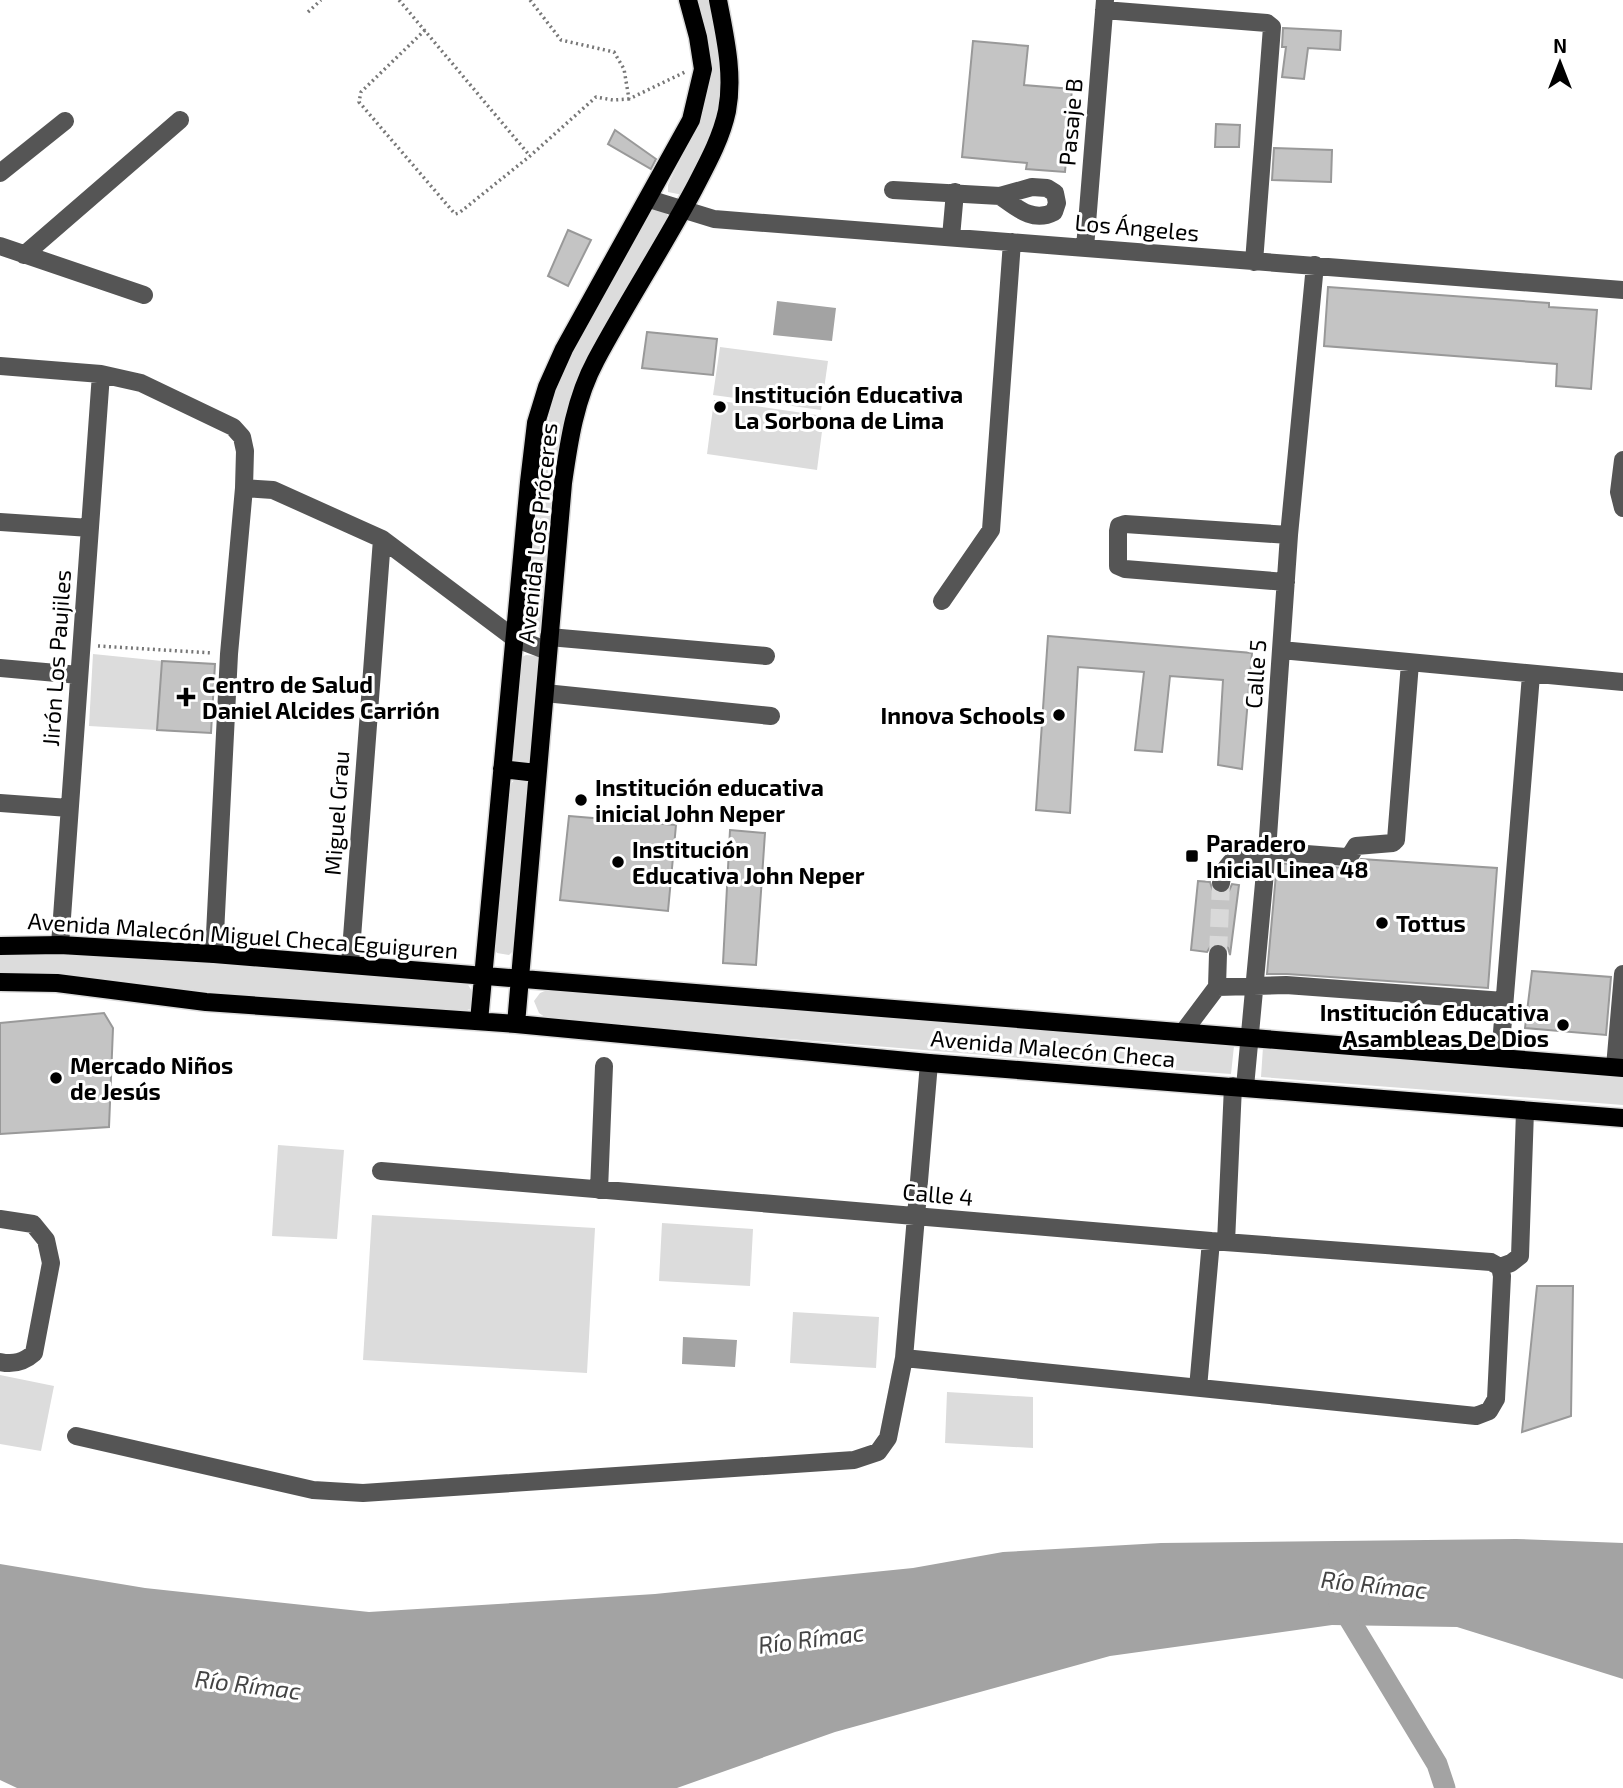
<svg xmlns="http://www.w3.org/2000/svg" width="1623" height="1788" viewBox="0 0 1623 1788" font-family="'Exo 2',sans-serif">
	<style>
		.green { fill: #dcdcdc }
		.water { fill: #a3a3a3 }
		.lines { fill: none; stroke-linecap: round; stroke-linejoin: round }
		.canal { stroke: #a3a3a3; stroke-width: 21 }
		.building { fill: #c4c4c4; stroke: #999; stroke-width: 2 }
		.minor-tunnel { stroke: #d9d9d9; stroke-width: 18; stroke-dasharray: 18 9; stroke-linecap: butt }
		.major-casing { stroke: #dbdbdb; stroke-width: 21 }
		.path { stroke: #777; stroke-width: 3.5; stroke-dasharray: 2 3.5; stroke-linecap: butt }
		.minor { stroke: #555; stroke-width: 18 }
		.major { stroke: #000; stroke-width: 18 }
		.poi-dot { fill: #000; stroke: #fff; stroke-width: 2.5 }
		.labels { text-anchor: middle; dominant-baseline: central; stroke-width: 6; stroke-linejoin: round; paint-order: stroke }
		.street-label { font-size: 23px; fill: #000; stroke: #fff }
		.poi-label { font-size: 23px; font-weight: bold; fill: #000; stroke: #fff; text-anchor: start }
		.water-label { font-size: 24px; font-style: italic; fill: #444; stroke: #fff }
	</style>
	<rect width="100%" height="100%" fill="#fff"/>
	<path class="green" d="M 694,0 L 712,0 C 716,23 723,48 723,71 C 725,117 703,156 683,195 L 668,192 L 668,185 C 684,150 712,108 709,69 C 707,46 699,22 694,0 Z
		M 653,209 L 660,210 L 667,214 L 668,223 L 590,356 L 544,626 L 539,632 L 529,632 L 527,627 L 540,465 L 553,396 L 575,346 Z
		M 720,347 L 828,361 L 821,410 L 713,395 Z
		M 714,400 L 824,416 L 817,470 L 707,454 Z
		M 93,654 L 162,661 L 157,730 L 89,726 Z
		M 526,655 L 538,656 L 540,663 L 532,759 L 526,763 L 514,761 L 512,755 L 522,657 Z
		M 515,779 L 525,780 L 529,786 L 514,950 L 509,955 L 497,953 L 492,946 L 511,784 Z
		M 41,953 L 81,954 L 467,983 L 473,993 L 470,1009 L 459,1013 C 370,1005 280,1002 192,991 C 128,982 65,971 0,973 L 0,955 Z
		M 550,989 L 1234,1046 L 1231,1074 C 1004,1058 776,1037 549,1020 L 539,1013 L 534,1001 L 540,993 Z
		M 1263,1047 L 1623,1075 L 1623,1105 L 1261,1077 Z
		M 278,1145 L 344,1150 L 337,1239 L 272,1236 Z
		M 372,1215 L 595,1228 L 587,1373 L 363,1360 Z
		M 662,1223 L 753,1229 L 750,1286 L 659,1281 Z
		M 793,1312 L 879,1317 L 876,1368 L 790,1363 Z
		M 0,1375 L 54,1386 L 41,1451 L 0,1444 Z
		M 947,1392 L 1033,1397 L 1033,1448 L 945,1443 Z"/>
	<path class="water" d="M 777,301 L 836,308 L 832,341 L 773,335 Z
		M 683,1337 L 737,1340 L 735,1367 L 682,1364 Z
		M 1516,1539 L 1623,1543 L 1623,1679 L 1457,1627 L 1332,1625 L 1110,1656 L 835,1732 L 677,1788 L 17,1788 L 0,1780 L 0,1564 L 145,1588 L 369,1612 L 655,1594 L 913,1568 L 1003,1552 L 1161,1543 Z"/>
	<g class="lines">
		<path class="canal" d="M 1339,1602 L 1437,1764 L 1445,1788"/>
	</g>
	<path class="building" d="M 1283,28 L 1341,31 L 1340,50 L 1308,48 L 1304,79 L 1282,77 L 1286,47 L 1282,47 Z
		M 973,41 L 1028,46 L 1024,85 L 1072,89 L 1065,172 L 1026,169 L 1027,163 L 962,157 Z
		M 1216,124 L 1240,125 L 1239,147 L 1215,147 Z
		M 615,130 L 656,159 L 651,169 L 608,144 Z
		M 1274,148 L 1332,150 L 1331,182 L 1272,180 Z
		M 568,230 L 591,240 L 568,286 L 548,276 Z
		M 1328,287 L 1549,303 L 1549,307 L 1597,310 L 1591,389 L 1556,386 L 1557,364 L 1324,346 Z
		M 647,332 L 717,339 L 713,375 L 642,368 Z
		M 1048,636 L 1252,653 L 1242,769 L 1218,765 L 1223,680 L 1170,676 L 1162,752 L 1135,750 L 1144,672 L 1078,667 L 1070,813 L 1036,810 Z
		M 162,661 L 215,664 L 211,733 L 157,730 Z
		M 569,816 L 676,825 L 668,911 L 560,900 Z
		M 730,830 L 765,833 L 756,965 L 723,963 Z
		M 1361,859 L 1497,868 L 1488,988 L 1287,974 L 1267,974 L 1277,863 L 1345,868 L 1352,867 Z
		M 1198,881 L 1210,882 L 1213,891 L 1220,894 L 1229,891 L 1232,884 L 1239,885 L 1230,955 L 1228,948 L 1219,943 L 1212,944 L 1207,952 L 1191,950 Z
		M 1532,971 L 1611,977 L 1606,1035 L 1525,1028 Z
		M 104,1013 L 113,1028 L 109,1127 L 0,1134 L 0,1023 Z
		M 1537,1286 L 1573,1286 L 1571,1416 L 1522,1432 Z"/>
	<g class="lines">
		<path class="minor-tunnel" d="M 1218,954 L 1221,883"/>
		<g class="major-casing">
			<path id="major" d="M 502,769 L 537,773
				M 0,946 L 60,945 L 214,954 L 1623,1068
				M 0,982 L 57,983 L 206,1002 L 516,1024 L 929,1063 L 1623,1118
				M 479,1021 L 529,482 L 536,423 L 547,387 L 564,349 L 691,120 L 703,69 L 698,37 L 688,0
				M 516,1024 L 563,483 C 569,441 575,399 596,360 C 627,302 663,247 694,189 C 707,164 721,139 727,111 C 734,74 725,37 718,0"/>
		</g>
		<path class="path" d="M 399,0 L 530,156
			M 530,0 L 561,40 L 614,52 L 624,69 L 629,99 L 685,72
			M 308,12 L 321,0
			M 425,30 L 361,92 L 359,102 L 455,214 L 459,213 L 530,156 L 596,97 L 613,100 L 629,99
			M 98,646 L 213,653"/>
		<path class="minor" d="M 1104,10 L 1267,23 L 1272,27 L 1254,262
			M 0,173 L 65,121
			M 893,190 L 1000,196 L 1032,187 L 1047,188 L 1055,193 L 1057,203 L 1054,212 C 1033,223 1017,208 1000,196
			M 649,199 L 714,219 L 1623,290
			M 951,237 L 955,192
			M 0,246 L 144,295
			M 1085,248 L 1105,0
			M 24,255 L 180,120
			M 0,366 L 101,374 L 141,383 L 233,427 L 242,437 L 245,451 L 244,488 L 229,654 L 214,954
			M 244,488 L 273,490 L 382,539 L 514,638 L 548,651
			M 1623,508 L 1619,492 L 1623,460
			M 0,522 L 90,528
			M 1286,582 L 1125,569 L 1118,566 L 1118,531 L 1119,526 L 1125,524 L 1289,535
			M 942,601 L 991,530 L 1012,242
			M 549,637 L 766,656
			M 1281,650 L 1623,682
			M 0,668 L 79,675
			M 545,693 L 771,716
			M 0,803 L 69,808
			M 1221,883 L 1223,872 L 1231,862 L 1267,851 L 1346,857 L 1351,854 L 1356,846 L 1393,843 L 1396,840 L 1410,663
			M 60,945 L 101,374
			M 350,964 L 382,539
			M 1217,987 L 1286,985 L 1504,1001
			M 1184,1031 L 1217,987 L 1218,954
			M 1500,1057 L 1531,675
			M 1615,1067 L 1623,974
			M 1245,1087 L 1267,851 L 1289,535 L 1315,265
			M 381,1171 L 1211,1241 L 1491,1262 L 1500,1267 L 1502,1276 L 1496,1399 L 1489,1411 L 1476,1416 L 904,1358
			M 599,1190 L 604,1066
			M 0,1219 L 33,1224 L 46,1240 L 51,1263 L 34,1353 C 24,1362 14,1365 0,1362
			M 1226,1242 L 1233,1086
			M 1500,1267 L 1511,1263 L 1520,1256 L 1525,1111
			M 1198,1388 L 1211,1241
			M 76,1436 L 313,1490 L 363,1493 L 854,1460 L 878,1452 L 888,1438 L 904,1358 L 929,1063"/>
		<use href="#major" class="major"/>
	</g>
	<g class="poi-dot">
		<circle cx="720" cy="407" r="7"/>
		<path d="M182.5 686.5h7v7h7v7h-7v7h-7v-7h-7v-7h7z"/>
		<circle cx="1059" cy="715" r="7"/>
		<circle cx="581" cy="800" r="7"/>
		<rect x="1185" y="849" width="14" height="14" rx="3.5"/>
		<circle cx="618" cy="862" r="7"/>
		<circle cx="1382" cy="923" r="7"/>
		<circle cx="1563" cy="1025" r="7"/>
		<circle cx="56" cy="1078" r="7"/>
	</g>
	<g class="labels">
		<g class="street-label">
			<text transform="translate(1070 122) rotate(-85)">Pasaje B</text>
			<text transform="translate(1137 227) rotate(5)">Los Ángeles</text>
			<text transform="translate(537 533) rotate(-84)">Avenida Los Próceres</text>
			<text transform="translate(56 658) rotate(-86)">Jirón Los Paujiles</text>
			<text transform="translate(1255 674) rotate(-86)">Calle 5</text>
			<text transform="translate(336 813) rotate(-86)">Miguel Grau</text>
			<text transform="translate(243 935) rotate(4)">Avenida Malecón Miguel Checa Eguiguren</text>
			<text transform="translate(1053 1048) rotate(5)">Avenida Malecón Checa</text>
			<text transform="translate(938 1194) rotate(5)">Calle 4</text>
		</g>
		<g class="poi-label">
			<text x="734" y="394">Institución Educativa<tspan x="734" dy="26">La Sorbona de Lima</tspan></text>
			<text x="202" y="684">Centro de Salud<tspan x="202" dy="26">Daniel Alcides Carrión</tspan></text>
			<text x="1045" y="715" text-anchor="end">Innova Schools</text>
			<text x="595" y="787">Institución educativa<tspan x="595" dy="26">inicial John Neper</tspan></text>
			<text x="1206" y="843">Paradero<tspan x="1206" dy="26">Inicial Linea 48</tspan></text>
			<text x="632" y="849">Institución<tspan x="632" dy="26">Educativa John Neper</tspan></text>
			<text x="1396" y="923">Tottus</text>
			<text x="1549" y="1012" text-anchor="end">Institución Educativa<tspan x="1549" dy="26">Asambleas De Dios</tspan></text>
			<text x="70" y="1065">Mercado Niños<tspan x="70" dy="26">de Jesús</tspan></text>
		</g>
		<g class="water-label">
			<text transform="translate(1374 1584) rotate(6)">Río Rímac</text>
			<text transform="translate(811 1638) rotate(-7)">Río Rímac</text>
			<text transform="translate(248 1684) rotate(7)">Río Rímac</text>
		</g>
	</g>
	<g transform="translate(1560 63)" stroke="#ffffff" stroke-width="5" paint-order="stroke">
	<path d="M0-5L12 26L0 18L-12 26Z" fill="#000000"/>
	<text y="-10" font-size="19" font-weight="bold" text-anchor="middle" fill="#000000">N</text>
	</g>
</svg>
